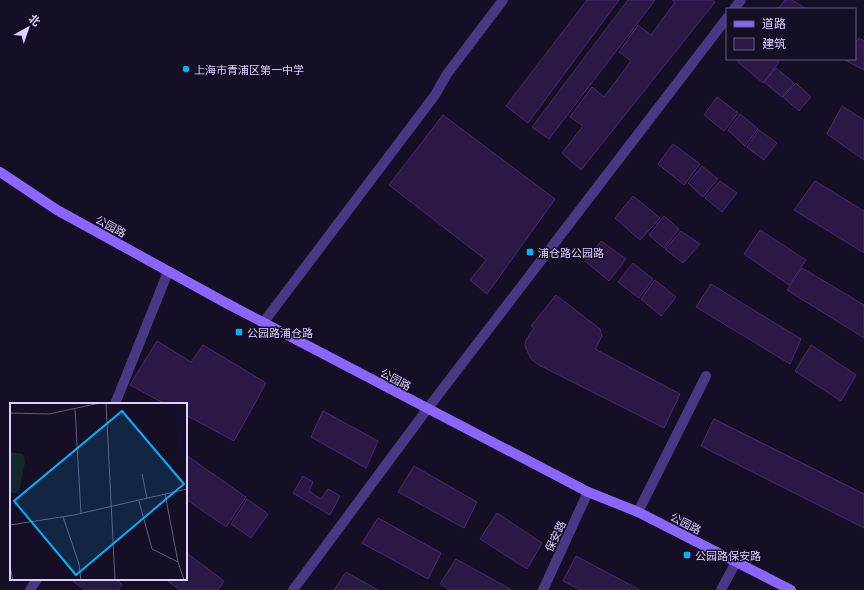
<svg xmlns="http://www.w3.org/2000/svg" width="864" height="590" viewBox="0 0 864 590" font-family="Lato,'Noto Sans SC',sans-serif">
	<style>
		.building { fill: #2b1945; stroke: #472b71 }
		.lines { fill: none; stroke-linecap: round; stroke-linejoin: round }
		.street { stroke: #4a3884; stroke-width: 10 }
		.secondary { stroke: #8967ff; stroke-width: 10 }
		.poi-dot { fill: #00b1fb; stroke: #160e24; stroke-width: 1.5 }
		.labels { text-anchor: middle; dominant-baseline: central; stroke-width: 3; stroke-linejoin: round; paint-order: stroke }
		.poi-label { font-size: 11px; fill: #dfd0ff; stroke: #160e24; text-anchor: start }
		.street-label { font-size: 11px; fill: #dfd0ff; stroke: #160e24 }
		.inset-river { fill: none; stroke: #091242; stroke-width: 2 }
		.inset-road { fill: none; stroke: #665c7c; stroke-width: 1 }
		.view { fill: #00b1fb; fill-opacity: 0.15; stroke: #00b1fb; stroke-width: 2 }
		.inset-edge { fill: none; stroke: #dfd0ff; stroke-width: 2 }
	</style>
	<rect width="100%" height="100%" fill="#160e24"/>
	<path class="building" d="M 587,0 L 619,0 L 528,123 L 506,106 Z
		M 628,0 L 655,0 L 549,139 L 532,127 Z
		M 672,0 L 712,0 L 715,2 L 581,170 L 562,153 L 583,126 L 570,117 L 592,87 L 604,97 L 631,61 L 619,52 L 638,25 L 651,35 L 675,2 Z
		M 785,0 L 792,0 L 807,9 L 778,9 Z
		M 859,38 L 864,41 L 864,70 L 845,60 L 855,59 L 855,44 Z
		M 741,59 L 775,59 L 779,62 L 763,83 L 738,62 Z
		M 776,68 L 794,83 L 782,97 L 764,82 Z
		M 796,83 L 811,97 L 799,111 L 783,97 Z
		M 717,97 L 738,113 L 724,131 L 704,115 Z
		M 842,106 L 864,120 L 864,160 L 827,134 Z
		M 740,114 L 758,129 L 745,146 L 728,130 Z
		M 443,115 L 555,199 L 487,294 L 470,280 L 486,260 L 389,185 Z
		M 759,130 L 777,143 L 764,160 L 747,147 Z
		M 673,144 L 700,164 L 684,185 L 658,164 Z
		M 702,166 L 718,179 L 703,197 L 688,183 Z
		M 720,181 L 737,193 L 722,212 L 705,198 Z
		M 815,181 L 864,211 L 864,253 L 794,210 Z
		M 633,196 L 660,218 L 640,240 L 615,218 Z
		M 664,216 L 679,229 L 664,248 L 649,235 Z
		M 760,230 L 806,260 L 789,285 L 744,254 Z
		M 681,231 L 700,244 L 683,263 L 665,249 Z
		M 601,241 L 626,259 L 609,281 L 585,261 Z
		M 633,263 L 653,279 L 639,298 L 618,282 Z
		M 802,268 L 864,305 L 864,338 L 787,290 Z
		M 655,280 L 676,297 L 661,316 L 641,299 Z
		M 711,284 L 801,339 L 790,364 L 696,307 Z
		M 556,295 L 600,329 L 602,336 L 595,349 L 680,394 L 664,428 L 539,365 L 531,359 L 525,346 L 526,340 L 534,328 L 531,326 Z
		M 157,341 L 191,362 L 203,345 L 266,383 L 234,441 L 186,415 L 186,404 L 165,404 L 130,385 Z
		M 811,345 L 856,375 L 841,401 L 795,371 Z
		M 323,411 L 378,441 L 366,468 L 311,437 Z
		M 714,419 L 864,494 L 864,528 L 701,446 Z
		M 186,455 L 246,497 L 226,527 L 186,499 Z
		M 414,466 L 477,502 L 464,528 L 398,492 Z
		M 303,476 L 313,482 L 309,491 L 321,499 L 328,489 L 340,496 L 330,515 L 293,493 Z
		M 247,499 L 268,514 L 251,538 L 231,524 Z
		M 497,513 L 542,543 L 527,569 L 480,539 Z
		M 378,518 L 441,553 L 428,579 L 362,543 Z
		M 188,554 L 224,581 L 218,590 L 180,590 L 168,581 L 170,579 L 186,579 L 186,557 Z
		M 576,556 L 640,590 L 581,590 L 563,581 Z
		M 456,559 L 512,590 L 450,590 L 440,584 Z
		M 346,572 L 378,590 L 334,590 Z
		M 70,579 L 115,579 L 122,584 L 118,590 L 85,590 Z"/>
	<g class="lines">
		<path class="street" d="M 734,9 L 741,0
			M 263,323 L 435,95 L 447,74 L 503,0
			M 115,404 L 168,272
			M 638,512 L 706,376
			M 30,590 L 37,579
			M 293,590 L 428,408 L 727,18
			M 543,590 L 588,492
			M 721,590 L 736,562"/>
		<path class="secondary" d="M 0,172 L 57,210 L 226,303 L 588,492 L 638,512 L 791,590"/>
	</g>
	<g class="poi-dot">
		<circle cx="186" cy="69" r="4"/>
		<rect x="526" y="248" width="8" height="8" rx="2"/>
		<rect x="235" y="328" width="8" height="8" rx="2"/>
		<rect x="683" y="551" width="8" height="8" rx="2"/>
	</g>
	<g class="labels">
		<g class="poi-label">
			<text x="194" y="69">上海市青浦区第一中学</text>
			<text x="538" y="252">浦仓路公园路</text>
			<text x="247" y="332">公园路浦仓路</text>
			<text x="695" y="555">公园路保安路</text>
		</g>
		<g class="street-label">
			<text transform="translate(111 226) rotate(29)">公园路</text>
			<text transform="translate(396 379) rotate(28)">公园路</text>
			<text transform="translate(686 523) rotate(27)">公园路</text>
			<text transform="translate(555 536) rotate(-65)">保安路</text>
		</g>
	</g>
	<g transform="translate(10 403)">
		<rect width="177" height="177" fill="#160e24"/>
		<path d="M 0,49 L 13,51 L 15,59 L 9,90 L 0,90 Z" fill="#11292e"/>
		<path class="inset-river" d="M 165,0 L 173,59"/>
		<path class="inset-road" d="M 96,0 L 105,177M 65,6 L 71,111M 0,10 L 39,11 L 90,0M 132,71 L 137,95M 155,91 L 168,159M 129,98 L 142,146 L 168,159 L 174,177M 53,114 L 69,161 L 71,177M 0,122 L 64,112 L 177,86M 0,164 L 3,177"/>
		<path class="view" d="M 112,8 L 174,81 L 66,172 L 4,98 Z"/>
		<rect width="177" height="177" class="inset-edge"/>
	</g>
	<rect x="726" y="8" width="130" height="52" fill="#160e24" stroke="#665c7c"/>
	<rect x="734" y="21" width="20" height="6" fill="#8967ff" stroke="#665c7c"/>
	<text x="762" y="28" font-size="12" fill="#dfd0ff">道路</text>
	<rect x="734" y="38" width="20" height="12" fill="#2b1945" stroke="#665c7c"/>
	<text x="762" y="48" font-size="12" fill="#dfd0ff">建筑</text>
	<g transform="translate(28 28) rotate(40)" stroke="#160e24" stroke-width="3" paint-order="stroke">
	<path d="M0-3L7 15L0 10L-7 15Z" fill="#dfd0ff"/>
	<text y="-6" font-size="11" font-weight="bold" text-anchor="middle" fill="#dfd0ff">北</text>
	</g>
</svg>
